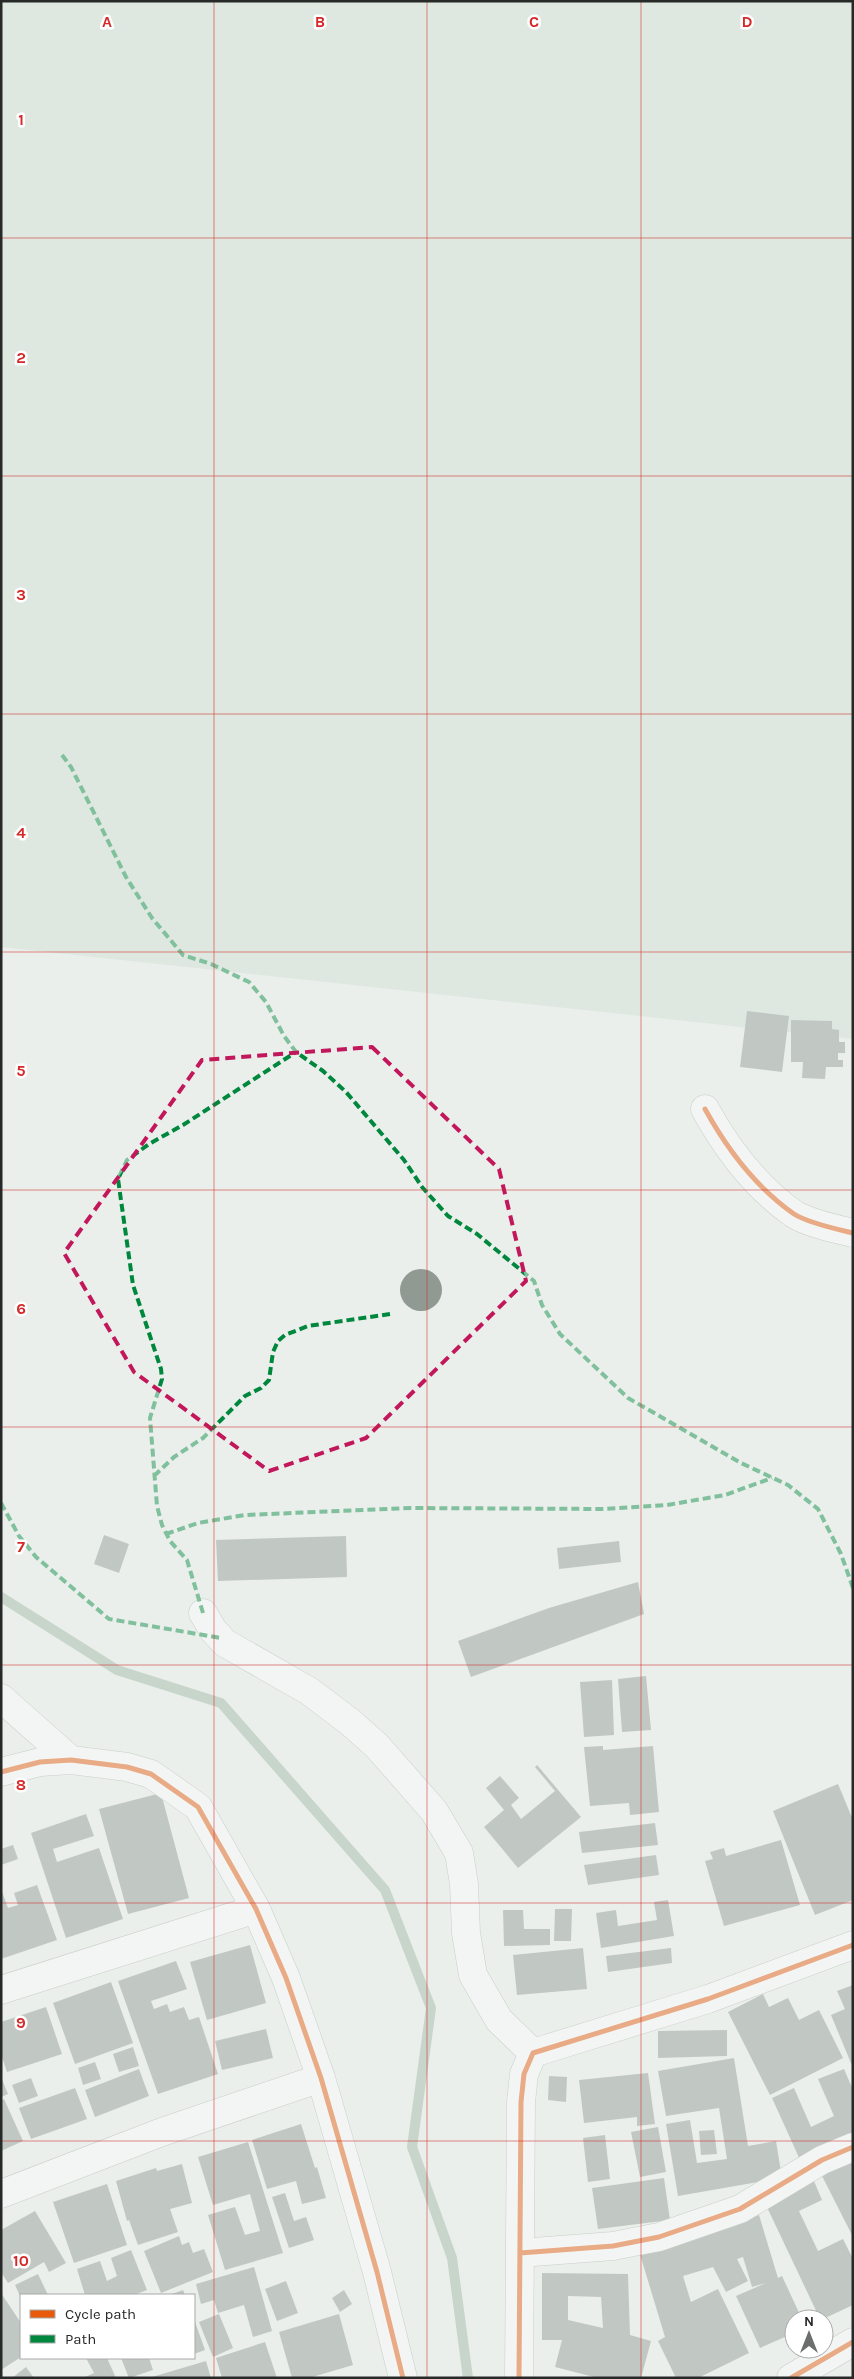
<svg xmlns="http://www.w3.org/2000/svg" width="854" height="2379" viewBox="0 0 854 2379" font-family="Karla,sans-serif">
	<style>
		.green { fill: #d0dfd3 }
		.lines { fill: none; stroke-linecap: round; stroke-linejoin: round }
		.stream { stroke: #a0b6a5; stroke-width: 10 }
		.building { fill: #919993; fill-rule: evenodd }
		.minor-casing { stroke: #a4a7a4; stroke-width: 29 }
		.minor { stroke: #fcfdfc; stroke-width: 28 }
		.quiet { stroke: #00873e; stroke-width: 4; stroke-dasharray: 8 4; stroke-linecap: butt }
		.cycleway-casing { stroke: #fff; stroke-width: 8 }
		.cycleway { stroke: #e8590c; stroke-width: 5 }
		.marked { fill: none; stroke: #c2185b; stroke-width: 4; stroke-dasharray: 10 6; stroke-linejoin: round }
		.grid { fill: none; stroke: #d62828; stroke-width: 1; stroke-opacity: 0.55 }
		.grid-label { font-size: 16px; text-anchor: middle; font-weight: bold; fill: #d62828; stroke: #fff; stroke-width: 5; stroke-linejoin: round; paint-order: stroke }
	</style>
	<rect width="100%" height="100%" fill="#eaefeb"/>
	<path class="green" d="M 1,1 L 853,1 L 853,1039 L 1,947 Z"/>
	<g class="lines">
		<path class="stream" d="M 1,1597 L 117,1670 L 221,1703 L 385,1890 L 431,2008 L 412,2147 L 452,2258 L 468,2378"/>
	</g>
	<path class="building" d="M 747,1011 L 789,1016 L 782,1072 L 740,1067 Z
		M 791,1020 L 832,1021 L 832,1029 L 839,1030 L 839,1042 L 845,1042 L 845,1053 L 838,1053 L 838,1060 L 843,1060 L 843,1067 L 826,1067 L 825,1079 L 802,1078 L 803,1062 L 791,1062 Z
		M400 1290a21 21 0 1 1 42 0a21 21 0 1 1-42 0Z
		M 104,1535 L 129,1544 L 119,1573 L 94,1564 Z
		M 346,1536 L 347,1577 L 218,1581 L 216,1540 Z
		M 619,1541 L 621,1562 L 559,1569 L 557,1548 Z
		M 638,1582 L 644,1614 L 471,1677 L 458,1641 L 549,1608 Z
		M 646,1676 L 651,1730 L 622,1732 L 618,1679 Z
		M 612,1680 L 614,1735 L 584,1737 L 580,1682 Z
		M 603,1746 L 603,1750 L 653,1746 L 659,1812 L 630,1815 L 629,1803 L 590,1806 L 584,1747 Z
		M 537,1765 L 581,1817 L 518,1868 L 484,1827 L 504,1810 L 486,1788 L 500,1776 L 519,1798 L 511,1805 L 521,1819 L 555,1791 L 535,1767 Z
		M 838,1784 L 853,1820 L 853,1900 L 815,1915 L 773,1811 Z
		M 161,1793 L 189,1898 L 128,1914 L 99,1809 Z
		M 86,1814 L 94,1836 L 53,1849 L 57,1862 L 99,1848 L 123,1919 L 66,1938 L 31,1833 Z
		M 655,1823 L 658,1845 L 582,1853 L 579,1832 Z
		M 781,1840 L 800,1905 L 724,1926 L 705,1861 L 713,1859 L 710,1852 L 724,1848 L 726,1856 Z
		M 13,1845 L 18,1859 L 1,1865 L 1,1849 Z
		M 656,1855 L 659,1875 L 588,1885 L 584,1865 Z
		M 37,1885 L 57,1940 L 1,1959 L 1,1889 L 8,1908 L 18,1905 L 14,1893 Z
		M 668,1900 L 674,1936 L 601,1948 L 596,1913 L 616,1910 L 618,1926 L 657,1920 L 654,1902 Z
		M 555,1909 L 572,1909 L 571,1941 L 554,1941 Z
		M 503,1910 L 523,1910 L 524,1929 L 550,1929 L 550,1945 L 504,1946 Z
		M 250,1945 L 266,2003 L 207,2020 L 190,1962 Z
		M 583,1948 L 587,1989 L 517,1995 L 513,1955 Z
		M 671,1948 L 672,1963 L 608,1972 L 606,1956 Z
		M 176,1961 L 187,1989 L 151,2001 L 154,2009 L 167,2004 L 170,2012 L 184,2007 L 189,2020 L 199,2017 L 218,2074 L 158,2094 L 118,1981 Z
		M 111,1982 L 133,2043 L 75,2064 L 53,2003 Z
		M 853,1985 L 853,2068 L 831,2015 L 845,2009 L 837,1991 Z
		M 763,1994 L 769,2007 L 788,1998 L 799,2020 L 819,2010 L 843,2058 L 770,2095 L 728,2012 Z
		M 46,2007 L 62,2054 L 7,2072 L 1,2054 L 1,2022 Z
		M 266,2029 L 273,2058 L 222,2070 L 215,2041 Z
		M 727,2030 L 727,2056 L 658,2058 L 658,2031 Z
		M 133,2047 L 139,2066 L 119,2072 L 113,2054 Z
		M 734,2058 L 748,2146 L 776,2141 L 782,2178 L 678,2196 L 666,2124 L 690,2120 L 697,2163 L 727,2159 L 719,2108 L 666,2116 L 658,2071 Z
		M 95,2062 L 101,2079 L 83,2085 L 78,2068 Z
		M 139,2069 L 149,2096 L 95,2117 L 85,2090 Z
		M 844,2069 L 853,2090 L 853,2140 L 801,2162 L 772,2098 L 794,2088 L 811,2127 L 834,2116 L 818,2079 Z
		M 648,2073 L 655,2124 L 637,2126 L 637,2117 L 584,2123 L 579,2080 Z
		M 549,2076 L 567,2077 L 566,2102 L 548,2100 Z
		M 1,2077 L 8,2094 L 1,2097 Z
		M 31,2078 L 38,2096 L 19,2103 L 12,2085 Z
		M 75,2088 L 87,2119 L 31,2139 L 19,2108 Z
		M 4,2099 L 23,2141 L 1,2151 L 1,2101 Z
		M 301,2124 L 315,2168 L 317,2167 L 326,2198 L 302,2204 L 296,2181 L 267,2189 L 252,2140 Z
		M 658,2127 L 666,2172 L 640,2177 L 631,2132 Z
		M 714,2130 L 717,2154 L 701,2155 L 699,2131 Z
		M 605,2135 L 610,2179 L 588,2182 L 583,2138 Z
		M 248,2142 L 283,2253 L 225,2270 L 208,2215 L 235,2207 L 245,2235 L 260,2231 L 250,2194 L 213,2205 L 198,2157 Z
		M 853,2153 L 853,2237 L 819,2170 Z
		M 182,2164 L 192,2203 L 170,2209 L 178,2232 L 138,2245 L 129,2220 L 127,2221 L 116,2181 L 156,2168 L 157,2171 Z
		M 664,2178 L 670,2220 L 598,2229 L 592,2188 Z
		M 814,2181 L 822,2200 L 799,2211 L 818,2251 L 843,2239 L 853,2259 L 853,2305 L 823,2319 L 820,2319 L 765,2203 Z
		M 107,2184 L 127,2245 L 74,2263 L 53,2202 Z
		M 285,2193 L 294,2221 L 306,2217 L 314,2240 L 289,2248 L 272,2197 Z
		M 35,2211 L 66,2263 L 49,2272 L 44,2262 L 8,2283 L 1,2272 L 1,2230 Z
		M 759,2215 L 778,2278 L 782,2276 L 802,2319 L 794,2319 L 794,2333 L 760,2348 L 736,2296 L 766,2283 L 752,2287 L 743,2257 L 737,2259 L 748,2281 L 726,2292 L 713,2267 L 683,2276 L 691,2302 L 718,2289 L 749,2353 L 698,2378 L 676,2378 L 658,2341 L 665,2337 L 639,2251 Z
		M 179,2236 L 182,2245 L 189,2242 L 193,2253 L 204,2249 L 213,2272 L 161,2293 L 144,2251 Z
		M 131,2250 L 147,2290 L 134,2295 L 85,2295 L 77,2269 L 100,2261 L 107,2281 L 117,2276 L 111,2258 Z
		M 254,2267 L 272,2331 L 253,2337 L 244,2305 L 218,2313 L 214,2300 L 201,2304 L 196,2284 Z
		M 542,2273 L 628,2274 L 630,2335 L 651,2341 L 641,2378 L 598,2378 L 555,2367 L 562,2340 L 542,2340 ZM 568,2296 L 601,2297 L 603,2328 L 568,2320 Z
		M 38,2274 L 48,2295 L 21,2295 L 21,2298 L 15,2285 Z
		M 286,2281 L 298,2313 L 277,2321 L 265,2289 Z
		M 183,2290 L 185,2295 L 169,2295 Z
		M 344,2290 L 352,2304 L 340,2312 L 332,2298 Z
		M 1,2293 L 21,2323 L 21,2357 L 1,2370 Z
		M 219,2314 L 233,2348 L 213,2357 L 199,2322 Z
		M 339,2314 L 353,2365 L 309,2378 L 292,2378 L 279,2332 Z
		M 194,2319 L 205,2350 L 194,2354 Z
		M 265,2342 L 277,2378 L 222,2378 L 216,2358 Z
		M 86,2358 L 107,2358 L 116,2378 L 83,2378 L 94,2373 Z
		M 121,2358 L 149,2358 L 153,2370 L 129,2378 Z
		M 206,2361 L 211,2378 L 152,2378 L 152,2377 Z
		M 26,2367 L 34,2378 L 12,2378 Z"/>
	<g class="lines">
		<g class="minor-casing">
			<path id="minor" d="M 705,1109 C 727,1149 757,1188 794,1214 C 808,1223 836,1229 853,1233
				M 203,1613 L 213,1630 L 225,1643 L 309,1691 L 350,1722 L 377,1746 L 434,1811 L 459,1853 L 464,1884 L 466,1933 L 473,1975 L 499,2020 L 533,2053
				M 1,1698 L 71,1760
				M 1,1772 L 40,1762 L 71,1760 L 127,1767 L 151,1774 L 198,1807 L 256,1909 L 286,1978 L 321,2078 L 377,2272 L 403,2378
				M 1,1990 L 256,1909
				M 1,2194 L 162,2132 L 321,2078
				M 520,2253 L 613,2246 L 659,2237 L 740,2209 L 822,2160 L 853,2147
				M 519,2378 L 521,2102 L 524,2074 L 533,2053 L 708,1999 L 853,1945
				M 791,2378 L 853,2342"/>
		</g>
		<use href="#minor" class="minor"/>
		<path class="quiet" d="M 62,755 L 71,767 L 126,877 L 152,918 L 183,955 L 211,964 L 249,982 L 266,1002 L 284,1036 L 296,1052 L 323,1071 L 346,1092 L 404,1160 L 422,1187 L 448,1216 L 477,1234 L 534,1281 L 542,1305 L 560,1334 L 628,1398 L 741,1463 L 788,1485 L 818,1509 L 841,1554 L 853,1588
			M 154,1476 L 174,1457 L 203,1438 L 245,1396 L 261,1388 L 269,1380 L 273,1352 L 278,1341 L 285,1335 L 308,1326 L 390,1314
			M 1,1503 L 19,1536 L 36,1557 L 109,1619 L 221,1638
			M 166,1534 L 198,1523 L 245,1515 L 411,1508 L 605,1509 L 667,1505 L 725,1495 L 772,1478
			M 203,1613 L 187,1560 L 170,1541 L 162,1525 L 157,1506 L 150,1418 L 162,1379 L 161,1369 L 133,1285 L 118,1179 L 127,1160 L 149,1144 L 183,1125 L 296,1052"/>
		<g class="cycleway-casing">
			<path id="cycleway" d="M 705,1109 C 727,1149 757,1188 794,1214 C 808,1223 836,1229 853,1233
				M 1,1772 L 40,1762 L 71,1760 L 127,1767 L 151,1774 L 198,1807 L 256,1909 L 286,1978 L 321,2078 L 377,2272 L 403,2378
				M 520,2253 L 613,2246 L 659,2237 L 740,2209 L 822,2160 L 853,2147
				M 519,2378 L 521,2102 L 524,2074 L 533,2053 L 708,1999 L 853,1945
				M 791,2378 L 853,2342"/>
		</g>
		<use href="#cycleway" class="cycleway"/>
	</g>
	<path d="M0 0H854V2379H0ZM 372,1047 L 499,1169 L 526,1281 L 366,1438 L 269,1471 L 134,1372 L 64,1253 L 202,1060 Z" fill="#eaefeb" fill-opacity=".55" fill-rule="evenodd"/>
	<path class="marked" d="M 372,1047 L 499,1169 L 526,1281 L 366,1438 L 269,1471 L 134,1372 L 64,1253 L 202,1060 Z"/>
	<path class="grid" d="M 214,1 L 214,2378M 427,1 L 427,2378M 641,1 L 641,2378M 1,238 L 853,238M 1,476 L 853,476M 1,714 L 853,714M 1,952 L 853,952M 1,1190 L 853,1190M 1,1427 L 853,1427M 1,1665 L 853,1665M 1,1903 L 853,1903M 1,2141 L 853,2141"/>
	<g class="grid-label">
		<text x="107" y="27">A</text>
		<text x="320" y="27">B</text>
		<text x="534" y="27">C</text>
		<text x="747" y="27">D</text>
		<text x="21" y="125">1</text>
		<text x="21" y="363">2</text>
		<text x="21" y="600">3</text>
		<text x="21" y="838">4</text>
		<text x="21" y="1076">5</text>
		<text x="21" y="1314">6</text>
		<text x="21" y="1552">7</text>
		<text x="21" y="1790">8</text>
		<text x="21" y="2028">9</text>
		<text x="21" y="2266">10</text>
	</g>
	<rect width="854" height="2379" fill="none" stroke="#262927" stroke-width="5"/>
	<rect x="20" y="2294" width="175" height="65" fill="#ffffff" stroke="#a8a9a9"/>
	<rect x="30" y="2310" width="25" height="8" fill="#e8590c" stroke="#a8a9a9"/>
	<text x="65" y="2319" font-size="15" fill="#262927">Cycle path</text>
	<rect x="30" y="2335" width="25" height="8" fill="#00873e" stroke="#a8a9a9"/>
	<text x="65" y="2344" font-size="15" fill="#262927">Path</text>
	<g transform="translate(809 2334)"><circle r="24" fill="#ffffff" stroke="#a8a9a9"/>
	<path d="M0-4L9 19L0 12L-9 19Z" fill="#6b6e6c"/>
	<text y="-8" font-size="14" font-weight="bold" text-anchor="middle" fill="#262927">N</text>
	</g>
</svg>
